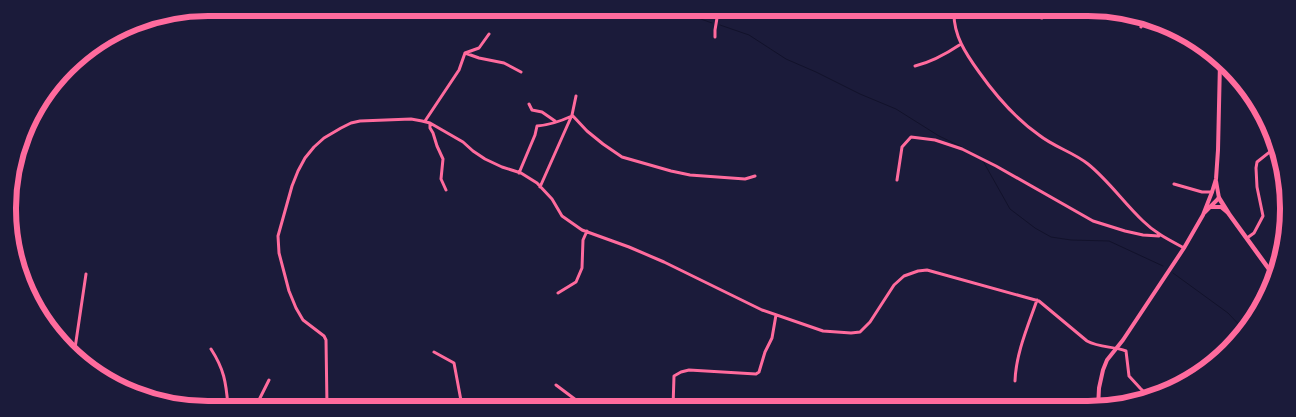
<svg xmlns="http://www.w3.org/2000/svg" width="1296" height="417" viewBox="0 0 1296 417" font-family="'PT Sans',sans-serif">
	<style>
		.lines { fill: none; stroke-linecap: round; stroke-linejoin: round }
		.stream { stroke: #12122b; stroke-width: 1 }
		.minor { stroke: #ff6b9d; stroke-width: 3 }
		.tertiary { stroke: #ff6b9d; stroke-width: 4 }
		.secondary { stroke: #ff6b9d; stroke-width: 4.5 }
		.rim { fill: none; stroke: #ff6b9d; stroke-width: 6 }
	</style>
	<rect width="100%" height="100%" fill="#1b1b3a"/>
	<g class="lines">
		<path class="stream" d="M 677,9 L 681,12 L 712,23
			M 720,25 L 749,35 L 786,59 L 816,72 L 860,94 L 896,109 L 939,136 L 962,147
			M 983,161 L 1010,209 L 1035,228 L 1051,237 L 1071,240 L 1109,241 L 1163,266
			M 1173,273 L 1228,313 L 1244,330"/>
		<path class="minor" d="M 705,10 L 717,18 L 715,30 L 715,37
			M 930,11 L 937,17 L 954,12
			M 954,11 C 953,35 966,54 979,72 C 996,96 1015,118 1039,135 C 1054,147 1073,152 1088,164 C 1108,180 1124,203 1143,221 C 1155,233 1169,240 1184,248
			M 1018,11 L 1042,18
			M 1141,27 L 1145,19
			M 465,53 L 479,48 L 489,34
			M 915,66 C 932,62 946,54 961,44
			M 529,104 L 532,110 L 542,112 L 555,121
			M 572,115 L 587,131 L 603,144 L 622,157 L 671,171 L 690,175 L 745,179 L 755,176
			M 425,121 L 459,70 L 465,53 L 479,58 L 504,63 L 521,72
			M 430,123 L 430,128 L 433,133 L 437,146 L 443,159 L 441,179 L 446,190
			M 519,173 L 535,135 L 537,126 C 549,125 561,121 572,116
			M 897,180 L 902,147 L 911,137 L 935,140 L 962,149 L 996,166 L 1093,221 L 1125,231 L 1143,235 L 1159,236
			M 1174,184 L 1202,192 L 1212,192
			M 540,187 L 572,115 L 576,96
			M 1247,238 L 1254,233 L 1263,216 L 1257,187 L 1256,168 L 1257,162 L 1276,147
			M 558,293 L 576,282 L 582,268 L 583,240 L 587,231
			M 211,349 C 224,369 226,382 228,406
			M 434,352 L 454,363 L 462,406
			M 74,355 L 86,274
			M 1015,381 C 1016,353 1028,326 1037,300
			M 556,385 L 580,403 L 591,407
			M 256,406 L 269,380
			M 327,406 L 326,340 L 324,336 L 303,320 L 296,308 L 289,291 L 279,253 L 278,236 L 292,186 L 298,171 L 305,158 L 314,147 L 324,138 L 341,128 L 351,123 L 360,121 L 411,119 L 422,121 L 430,123 L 463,142 L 473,151 L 485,159 L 502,167 L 521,173 L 537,183 L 552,199 L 562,216 L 582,230 L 629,247 L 664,262 L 762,310 L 823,331 L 851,333 L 860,332 L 870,322 L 894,285 L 904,276 L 918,271 L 927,270 L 1039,301 L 1087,341 C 1100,348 1113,346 1126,351 L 1129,376 L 1140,388 L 1149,397
			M 673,407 L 674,376 L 681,372 L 689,370 L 756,374 L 759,372 L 765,352 L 772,338 L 776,315"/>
		<path class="tertiary" d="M 1216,181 L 1219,198
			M 1211,207 L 1221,207 L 1227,212
			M 1204,213 L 1219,198
			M 1098,408 L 1099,388 L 1103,370 L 1107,360 L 1123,340 L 1184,248 L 1203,215 L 1212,192 L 1216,179 L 1218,150 L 1220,62"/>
		<path class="secondary" d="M 1219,198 L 1229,214 L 1274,276"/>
	</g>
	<path d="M0 0H1296V417H0ZM208 16H1088A192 192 0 0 1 1280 208V209A192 192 0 0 1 1088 401H208A192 192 0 0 1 16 209V208A192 192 0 0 1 208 16Z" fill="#1b1b3a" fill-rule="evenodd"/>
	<path class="rim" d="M208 16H1088A192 192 0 0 1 1280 208V209A192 192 0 0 1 1088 401H208A192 192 0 0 1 16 209V208A192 192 0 0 1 208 16Z"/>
</svg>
